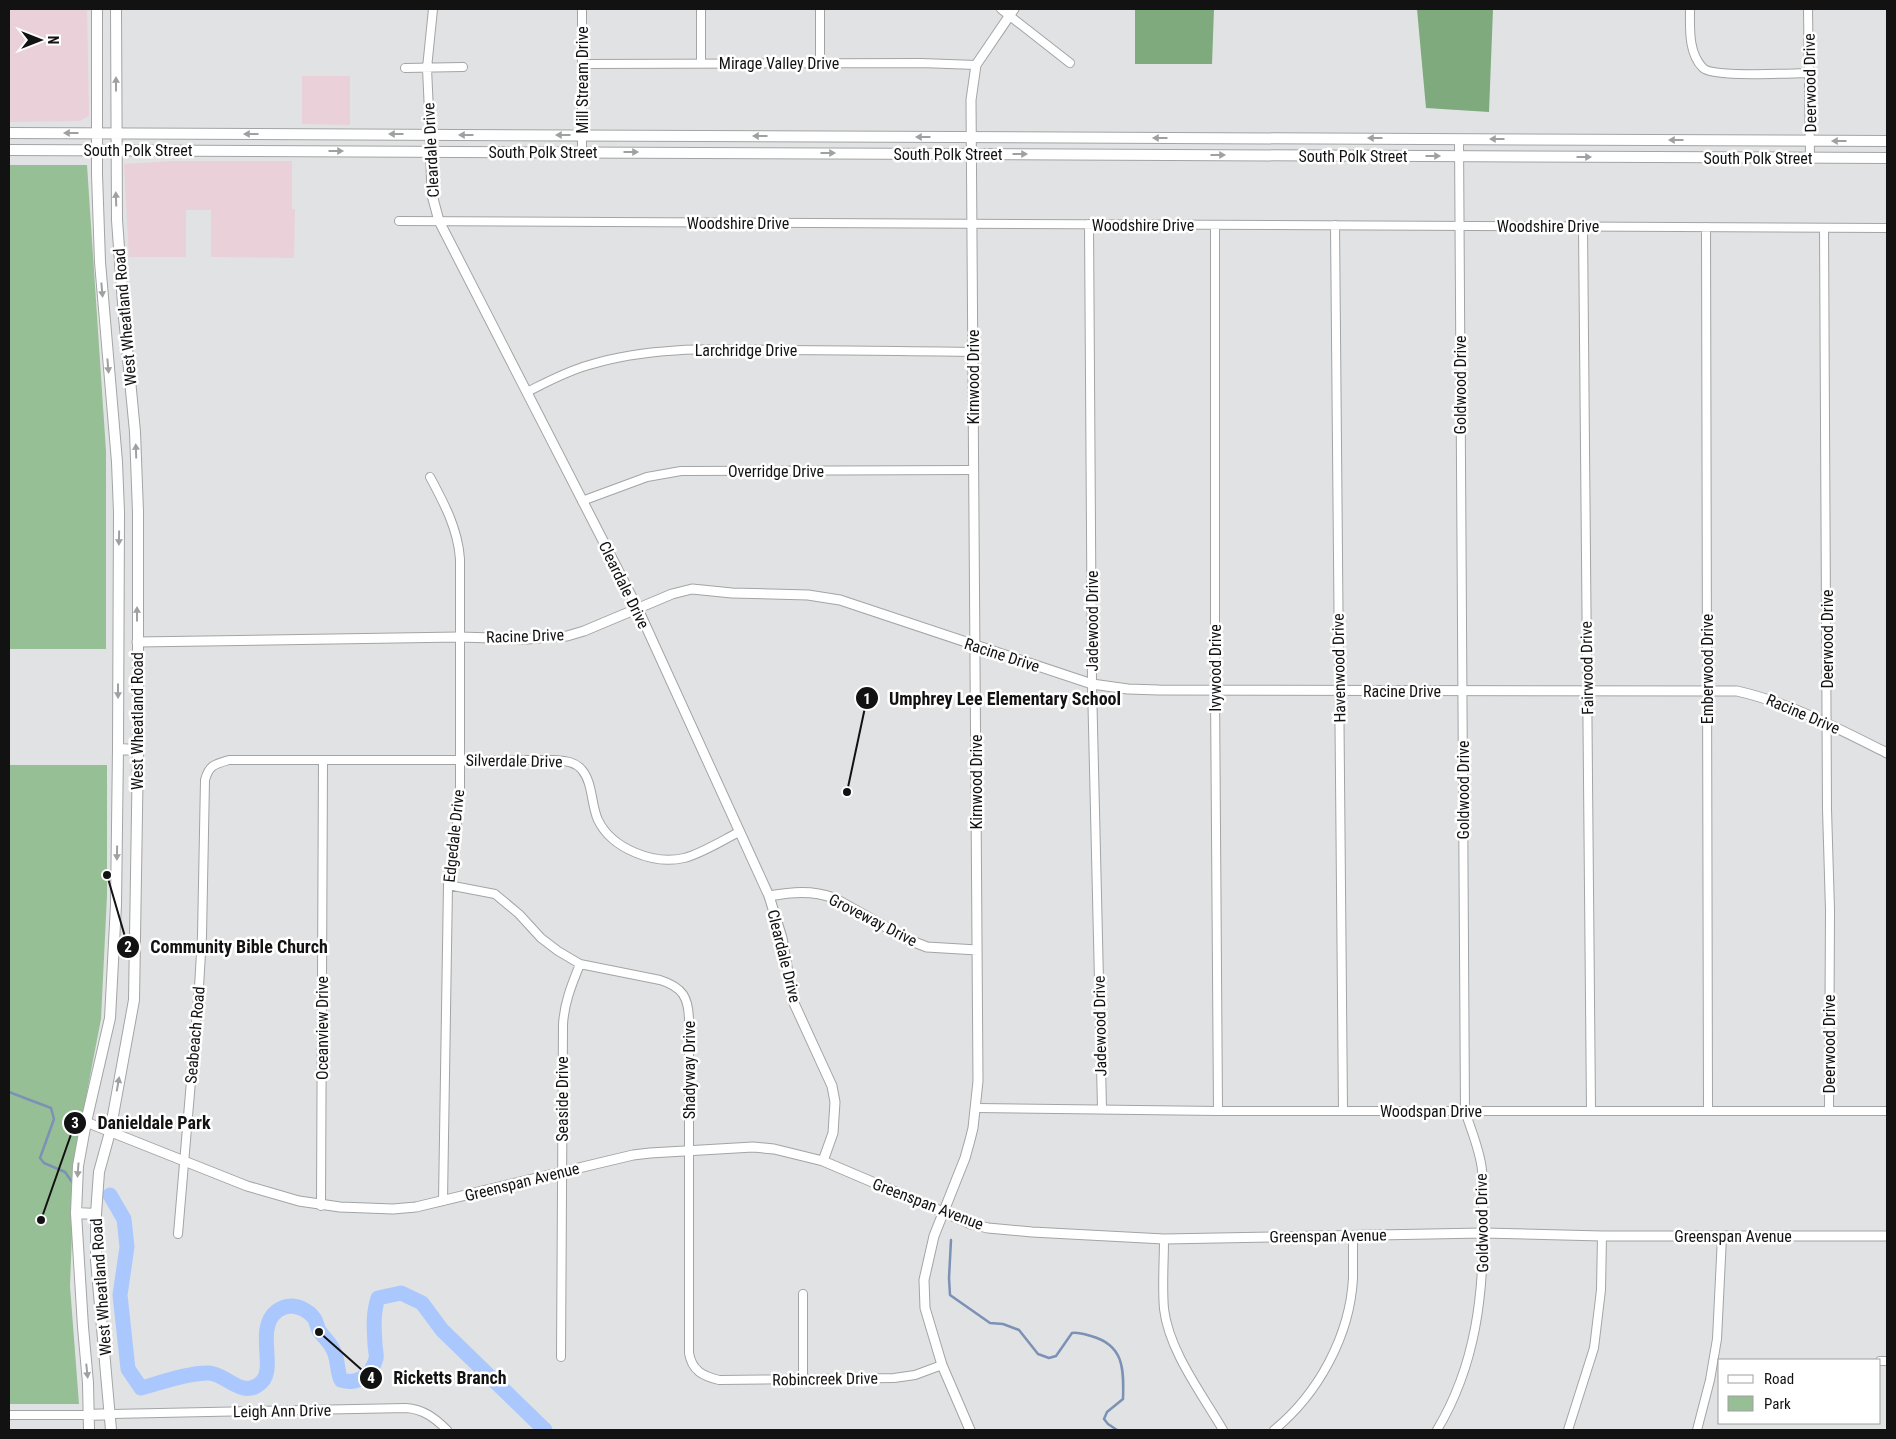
<svg xmlns="http://www.w3.org/2000/svg" width="1896" height="1439" viewBox="0 0 1896 1439" font-family="'Roboto Condensed',sans-serif">
	<style>
		.commercial { fill: #ead0d9 }
		.green { fill: #97bf96 }
		.forest { fill: #7eaa7d }
		.lines { fill: none; stroke-linecap: round; stroke-linejoin: round }
		.stream { stroke: #7c91b6; stroke-width: 2.5 }
		.river { stroke: #aac8fd; stroke-width: 15 }
		.minor-casing { stroke: #a3a4a5; stroke-width: 10 }
		.tertiary-casing { stroke: #a3a4a5; stroke-width: 11 }
		.secondary-casing { stroke: #a3a4a5; stroke-width: 12 }
		.minor { stroke: #fff; stroke-width: 8 }
		.tertiary { stroke: #fff; stroke-width: 9 }
		.secondary { stroke: #fff; stroke-width: 10 }
		.oneway { fill: #a0a0a0 }
		.labels { text-anchor: middle; dominant-baseline: central; stroke-width: 5; stroke-linejoin: round; paint-order: stroke }
		.street-label { font-size: 16px; fill: #121212; stroke: #fff }
		.leader { fill: none; stroke: #121212; stroke-width: 2 }
		.callout-dot { fill: #121212; stroke: #fff; stroke-width: 2 }
		.mark-label { font-size: 15px; text-anchor: middle; font-weight: bold; fill: #fff }
		.callout-label { font-size: 18px; text-anchor: middle; font-weight: bold; fill: #121212; stroke: #fff; stroke-width: 5; stroke-linejoin: round; paint-order: stroke }
	</style>
	<rect width="100%" height="100%" fill="#e1e2e3"/>
	<path class="commercial" d="M 9,9 L 87,9 L 89,116 L 80,121 L 9,122 Z
		M 302,76 L 350,76 L 350,125 L 302,124 Z
		M 173,161 L 292,161 L 292,209 L 295,209 L 294,258 L 211,257 L 211,210 L 186,210 L 186,257 L 129,257 L 124,164 Z"/>
	<path class="green" d="M 9,165 L 87,165 L 106,451 L 106,649 L 9,649 Z
		M 9,765 L 107,765 L 107,896 L 101,1019 L 75,1154 L 70,1286 L 79,1404 L 9,1404 Z"/>
	<path class="forest" d="M 1135,9 L 1214,9 L 1212,64 L 1135,64 Z
		M 1417,9 L 1493,9 L 1489,112 L 1426,108 Z"/>
	<g class="lines">
		<path class="stream" d="M 9,1092 L 51,1108 L 54,1119 L 40,1158 L 44,1163 L 65,1172 L 72,1182
			M 951,1240 L 949,1278 L 950,1295 L 990,1323 L 1003,1324 L 1019,1330 L 1038,1354 L 1049,1358 L 1056,1356 L 1072,1333 C 1078,1332 1084,1334 1091,1336 C 1124,1345 1124,1369 1123,1399 L 1107,1412 L 1104,1419 L 1108,1424 L 1117,1430"/>
		<path class="river" d="M 110,1195 L 124,1219 L 127,1247 L 120,1295 L 128,1369 L 141,1388 C 160,1383 190,1372 209,1373 C 226,1374 241,1397 258,1385 C 280,1372 253,1330 277,1311 C 281,1308 285,1306 291,1306 C 299,1306 309,1311 314,1318 C 317,1322 317,1328 320,1332 C 326,1340 332,1344 335,1354 C 338,1362 337,1371 341,1380 C 357,1385 371,1376 376,1359 C 377,1355 375,1349 375,1344 C 374,1328 373,1313 378,1298 L 401,1293 L 422,1303 L 442,1330 L 545,1430"/>
		<g class="minor-casing">
			<path id="minor" d="M 582,9 L 582,152
				M 701,9 L 701,63
				M 820,9 L 820,63
				M 1001,9 L 1070,63
				M 1690,9 C 1690,28 1688,53 1703,68 C 1713,78 1792,73 1810,73
				M 1808,9 L 1810,158
				M 582,64 L 921,63 L 976,65
				M 405,68 L 463,67
				M 430,134 L 427,68 L 433,9
				M 399,221 L 1887,228
				M 1089,224 L 1092,684 L 1102,1108
				M 1215,225 L 1215,690 L 1218,1111
				M 1335,225 L 1343,1110
				M 1583,226 L 1591,1110
				M 1706,227 L 1708,1111
				M 1824,228 L 1827,809 L 1830,910 L 1829,1111
				M 527,392 C 547,382 567,371 589,365 C 650,346 716,349 779,350 C 843,350 908,351 973,352
				M 430,477 C 444,503 458,529 460,559 L 460,795 L 455,843 L 448,885 L 443,1201
				M 582,501 L 647,477 L 681,471 L 974,470
				M 448,885 L 495,894 L 519,914 L 541,938 L 558,951 L 580,964 L 660,980 C 683,987 689,998 689,1022 L 689,1353 C 692,1371 703,1376 719,1380 L 894,1378 L 915,1375 L 942,1365
				M 976,1108 L 1218,1111 L 1887,1111
				M 321,1206 L 323,760
				M 178,1234 L 199,987 L 202,936 L 205,780 C 209,765 215,764 229,760 L 554,760 C 564,761 575,761 582,770 C 593,783 591,805 598,820 C 612,849 654,865 684,858 C 701,854 723,840 739,832
				M 1164,1239 C 1164,1262 1162,1286 1164,1309 C 1169,1351 1202,1394 1223,1430
				M 803,1294 L 803,1380
				M 561,1357 L 563,1025 C 564,1003 572,984 580,964
				M 1880,1361 L 1887,1361
				M 111,1414 L 406,1408 C 423,1409 435,1418 447,1430
				M 9,1415 L 89,1415
				M 1274,1430 C 1318,1394 1350,1336 1353,1278 C 1353,1264 1353,1250 1353,1236
				M 1437,1430 C 1476,1365 1484,1294 1483,1220 C 1483,1204 1484,1186 1482,1170 C 1480,1150 1471,1130 1465,1111 L 1459,139
				M 1568,1430 L 1594,1348 L 1601,1290 L 1602,1236
				M 1697,1430 L 1710,1380 L 1717,1339 L 1722,1237"/>
		</g>
		<g class="tertiary-casing">
			<path id="tertiary" d="M 430,134 L 432,195 L 439,221 L 638,609 L 769,896 L 782,938 L 793,1001 L 832,1086 L 835,1102 L 833,1133 L 823,1161
				M 137,642 L 459,637 L 527,639 L 550,637 L 567,636 L 584,631 L 672,594 L 692,589 L 732,593 L 808,595 L 840,600 L 1092,684 L 1128,689 L 1159,690 L 1737,691 C 1790,703 1839,729 1887,753
				M 769,896 C 792,892 812,890 834,898 L 909,940 L 927,947 L 977,950
				M 86,1122 L 247,1186 L 299,1201 L 340,1207 L 393,1209 L 416,1207 L 633,1155 L 650,1153 L 753,1147 L 774,1149 L 823,1161 L 971,1224 L 988,1228 L 1032,1232 L 1164,1239 L 1483,1233 L 1602,1236 L 1887,1236
				M 970,1430 L 942,1365 L 925,1308 L 924,1280 L 934,1236 L 965,1158 L 970,1140 L 973,1128 L 978,1081 L 971,100 L 976,65 L 1014,9"/>
		</g>
		<g class="secondary-casing">
			<path id="secondary" d="M 9,133 L 1887,141
				M 9,150 L 1887,158
				M 118,749 L 138,750
				M 76,1213 L 96,1214
				M 89,1415 L 111,1414
				M 89,1430 L 88,1383 L 83,1327 L 76,1213 L 78,1166 L 86,1122 L 110,1018 L 116,905 L 118,749 L 119,512 L 117,462 L 100,262 L 97,174 L 97,9
				M 111,1430 L 96,1260 L 96,1214 L 99,1172 L 110,1132 L 134,1000 L 138,750 L 138,512 L 135,432 L 124,317 L 117,220 L 116,9"/>
		</g>
		<use href="#minor" class="minor"/>
		<use href="#tertiary" class="tertiary"/>
		<use href="#secondary" class="secondary"/>
	</g>
	<defs><path id="oneway-solid" d="M-6-.8H1V-3.2L6.5 0L1 3.2V.8H-6Z" transform="scale(1.25)"/></defs>
	<g class="oneway">
		<use href="#oneway-solid" transform="translate(116 84) rotate(-90)"/>
		<use href="#oneway-solid" transform="translate(71 133) rotate(-180)"/>
		<use href="#oneway-solid" transform="translate(251 134) rotate(-180)"/>
		<use href="#oneway-solid" transform="translate(396 134) rotate(-180)"/>
		<use href="#oneway-solid" transform="translate(466 135) rotate(-180)"/>
		<use href="#oneway-solid" transform="translate(563 135) rotate(-180)"/>
		<use href="#oneway-solid" transform="translate(760 136) rotate(-180)"/>
		<use href="#oneway-solid" transform="translate(923 137) rotate(-180)"/>
		<use href="#oneway-solid" transform="translate(1160 138) rotate(-180)"/>
		<use href="#oneway-solid" transform="translate(1375 138) rotate(-180)"/>
		<use href="#oneway-solid" transform="translate(1497 139) rotate(-180)"/>
		<use href="#oneway-solid" transform="translate(1676 140) rotate(-180)"/>
		<use href="#oneway-solid" transform="translate(1839 141) rotate(-180)"/>
		<use href="#oneway-solid" transform="translate(336 151)"/>
		<use href="#oneway-solid" transform="translate(631 152)"/>
		<use href="#oneway-solid" transform="translate(828 153)"/>
		<use href="#oneway-solid" transform="translate(1020 154)"/>
		<use href="#oneway-solid" transform="translate(1218 155)"/>
		<use href="#oneway-solid" transform="translate(1433 156)"/>
		<use href="#oneway-solid" transform="translate(1584 157)"/>
		<use href="#oneway-solid" transform="translate(116 199) rotate(-92)"/>
		<use href="#oneway-solid" transform="translate(102 290) rotate(85)"/>
		<use href="#oneway-solid" transform="translate(108 366) rotate(85)"/>
		<use href="#oneway-solid" transform="translate(136 451) rotate(-92)"/>
		<use href="#oneway-solid" transform="translate(119 538) rotate(91)"/>
		<use href="#oneway-solid" transform="translate(137 614) rotate(-90)"/>
		<use href="#oneway-solid" transform="translate(118 691) rotate(90)"/>
		<use href="#oneway-solid" transform="translate(117 853) rotate(91)"/>
		<use href="#oneway-solid" transform="translate(118 1084) rotate(-80)"/>
		<use href="#oneway-solid" transform="translate(78 1170) rotate(94)"/>
		<use href="#oneway-solid" transform="translate(87 1371) rotate(84)"/>
	</g>
	<g class="labels">
		<g class="street-label">
			<text x="779" y="63">Mirage Valley Drive</text>
			<text transform="translate(582 80) rotate(-90)">Mill Stream Drive</text>
			<text transform="translate(1810 83) rotate(-91)">Deerwood Drive</text>
			<text x="138" y="150">South Polk Street</text>
			<text transform="translate(431 150) rotate(-93)">Cleardale Drive</text>
			<text x="543" y="152">South Polk Street</text>
			<text x="948" y="154">South Polk Street</text>
			<text x="1353" y="156">South Polk Street</text>
			<text x="1758" y="158">South Polk Street</text>
			<text x="738" y="223">Woodshire Drive</text>
			<text x="1143" y="225">Woodshire Drive</text>
			<text x="1548" y="226">Woodshire Drive</text>
			<text transform="translate(125 317) rotate(-95)">West Wheatland Road</text>
			<text x="746" y="350">Larchridge Drive</text>
			<text transform="translate(973 377) rotate(-90)">Kirnwood Drive</text>
			<text transform="translate(1460 385) rotate(-90)">Goldwood Drive</text>
			<text x="776" y="471">Overridge Drive</text>
			<text transform="translate(624 585) rotate(64)">Cleardale Drive</text>
			<text transform="translate(1092 621) rotate(-90)">Jadewood Drive</text>
			<text transform="translate(525 636) rotate(-2)">Racine Drive</text>
			<text transform="translate(1827 639) rotate(-90)">Deerwood Drive</text>
			<text transform="translate(1002 655) rotate(18)">Racine Drive</text>
			<text transform="translate(1215 668) rotate(-90)">Ivywood Drive</text>
			<text transform="translate(1339 668) rotate(-91)">Havenwood Drive</text>
			<text transform="translate(1587 668) rotate(-91)">Fairwood Drive</text>
			<text transform="translate(1707 669) rotate(-90)">Emberwood Drive</text>
			<text x="1402" y="691">Racine Drive</text>
			<text transform="translate(1803 714) rotate(23)">Racine Drive</text>
			<text transform="translate(137 721) rotate(-90)">West Wheatland Road</text>
			<text transform="translate(514 761) rotate(1)">Silverdale Drive</text>
			<text transform="translate(976 782) rotate(-90)">Kirnwood Drive</text>
			<text transform="translate(1463 790) rotate(-90)">Goldwood Drive</text>
			<text transform="translate(454 836) rotate(-84)">Edgedale Drive</text>
			<text transform="translate(873 920) rotate(27)">Groveway Drive</text>
			<text transform="translate(784 956) rotate(76)">Cleardale Drive</text>
			<text transform="translate(1100 1026) rotate(-91)">Jadewood Drive</text>
			<text transform="translate(322 1028) rotate(-90)">Oceanview Drive</text>
			<text transform="translate(195 1035) rotate(-85)">Seabeach Road</text>
			<text transform="translate(1829 1044) rotate(-90)">Deerwood Drive</text>
			<text transform="translate(689 1070) rotate(-90)">Shadyway Drive</text>
			<text transform="translate(562 1099) rotate(-90)">Seaside Drive</text>
			<text x="1431" y="1111">Woodspan Drive</text>
			<text transform="translate(522 1182) rotate(-14)">Greenspan Avenue</text>
			<text transform="translate(928 1204) rotate(21)">Greenspan Avenue</text>
			<text transform="translate(1482 1223) rotate(-91)">Goldwood Drive</text>
			<text transform="translate(1328 1236) rotate(-1)">Greenspan Avenue</text>
			<text x="1733" y="1236">Greenspan Avenue</text>
			<text transform="translate(101 1287) rotate(-94)">West Wheatland Road</text>
			<text transform="translate(825 1379) rotate(-1)">Robincreek Drive</text>
			<text transform="translate(282 1411) rotate(-1)">Leigh Ann Drive</text>
		</g>
	</g>
	<path class="leader" d="M847 792L867 698M107 875L128 947M41 1220L75 1123M319 1332L371 1378"/>
	<g class="callout-dot">
		<circle cx="847" cy="792" r="5"/>
		<circle cx="107" cy="875" r="5"/>
		<circle cx="41" cy="1220" r="5"/>
		<circle cx="319" cy="1332" r="5"/>
		<circle cx="867" cy="698" r="12"/>
		<circle cx="128" cy="947" r="12"/>
		<circle cx="75" cy="1123" r="12"/>
		<circle cx="371" cy="1378" r="12"/>
	</g>
	<g class="mark-label">
		<text x="867" y="704">1</text>
		<text x="128" y="952">2</text>
		<text x="75" y="1128">3</text>
		<text x="371" y="1383">4</text>
	</g>
	<g class="callout-label">
		<text x="1005" y="705">Umphrey Lee Elementary School</text>
		<text x="239" y="953">Community Bible Church</text>
		<text x="154" y="1129">Danieldale Park</text>
		<text x="450" y="1384">Ricketts Branch</text>
	</g>
	<rect width="1896" height="1439" fill="none" stroke="#121212" stroke-width="20"/>
	<rect x="1718" y="1359" width="162" height="65" fill="#ffffff" stroke="#a0a0a0"/>
	<rect x="1728" y="1375" width="25" height="8" fill="#ffffff" stroke="#a0a0a0"/>
	<text x="1764" y="1384" font-size="15" fill="#121212">Road</text>
	<rect x="1728" y="1396" width="25" height="15" fill="#97bf96" stroke="#a0a0a0"/>
	<text x="1764" y="1409" font-size="15" fill="#121212">Park</text>
	<g transform="translate(40 40) rotate(90)" stroke="#ffffff" stroke-width="4" paint-order="stroke">
	<path d="M0-4L9 19L0 12L-9 19Z" fill="#121212"/>
	<text y="-8" font-size="14" font-weight="bold" text-anchor="middle" fill="#121212">N</text>
	</g>
</svg>
